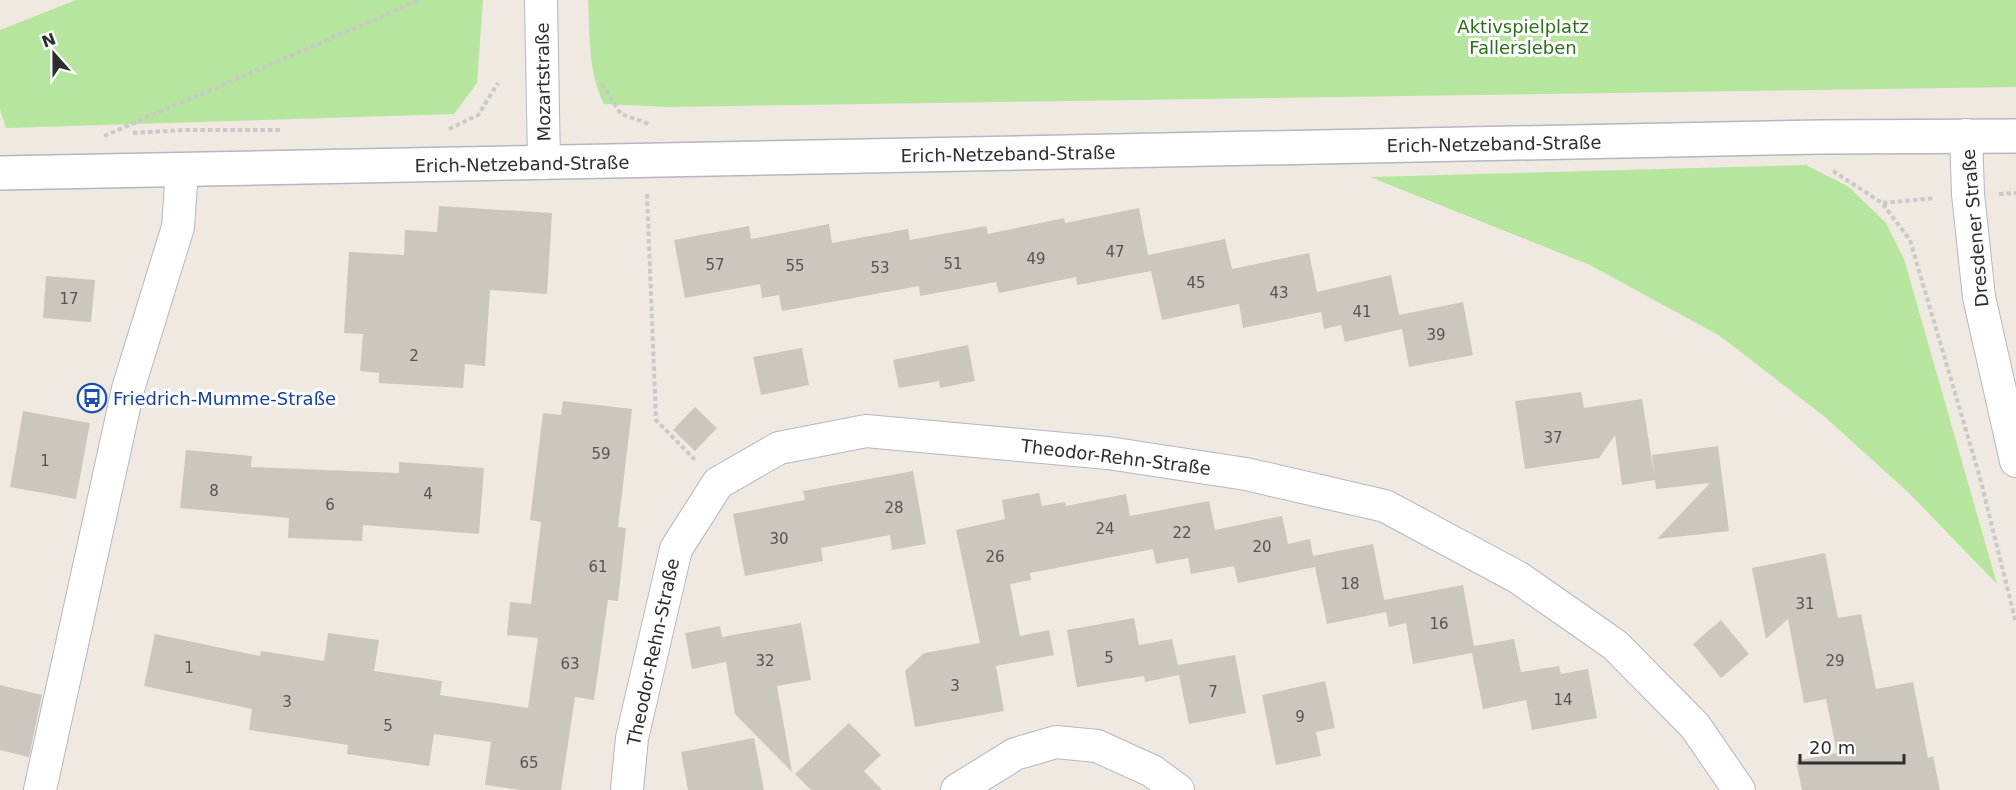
<svg xmlns="http://www.w3.org/2000/svg" width="2016" height="790" viewBox="0 0 2016 790" font-family="'DejaVu Sans',sans-serif">
	<style>
		.green { fill: #b6e59e }
		.building { fill: #cbc7bf }
		.lines { fill: none; stroke-linecap: round; stroke-linejoin: round }
		.minor-casing { stroke: #b4b7c1; stroke-width: 34 }
		.tertiary-casing { stroke: #b4b7c1; stroke-width: 36 }
		.path { stroke: #c9c9c9; stroke-width: 4; stroke-dasharray: 4.5 3; stroke-linecap: butt }
		.minor { stroke: #fff; stroke-width: 32 }
		.tertiary { stroke: #fff; stroke-width: 33 }
		.labels { text-anchor: middle; dominant-baseline: central; stroke-width: 6; stroke-linejoin: round; paint-order: stroke }
		.number-label { font-size: 15px; fill: #555452 }
		.park-label { font-size: 18px; fill: #2c6e1b; stroke: #fff }
		.street-label { font-size: 18px; fill: #2e2e2e; stroke: #fff }
		.transit-label { font-size: 18px; fill: #164399; stroke: #fff; text-anchor: start }
	</style>
	<rect width="100%" height="100%" fill="#efe9e1"/>
	<path class="green" d="M 76,0 L 483,0 L 477,83 L 454,114 L 6,128 L 0,110 L 0,30 Z
		M 588,0 L 2016,0 L 2016,87 L 668,107 L 604,104 C 588,73 590,35 588,0 Z
		M 1806,165 L 1849,187 L 1886,223 L 1904,259 L 1997,584 L 1909,493 L 1825,417 L 1720,336 L 1590,265 L 1370,177 Z"/>
	<path class="building" d="M 439,206 L 552,213 L 547,294 L 490,290 L 485,366 L 465,364 L 463,388 L 379,383 L 379,373 L 360,371 L 363,334 L 344,333 L 349,252 L 404,255 L 405,230 L 437,232 Z
		M 1139,208 L 1148,255 L 1225,239 L 1232,269 L 1309,253 L 1317,292 L 1391,275 L 1399,315 L 1463,302 L 1473,355 L 1409,367 L 1402,329 L 1345,342 L 1341,325 L 1324,329 L 1321,312 L 1243,328 L 1239,304 L 1162,320 L 1151,271 L 1077,285 L 1076,277 L 999,293 L 996,282 L 920,296 L 919,286 L 782,311 L 779,295 L 762,298 L 760,284 L 685,298 L 674,240 L 749,226 L 751,239 L 829,224 L 832,243 L 908,229 L 910,240 L 986,226 L 988,234 L 1064,218 L 1065,223 Z
		M 46,276 L 95,280 L 91,322 L 43,318 Z
		M 968,345 L 975,381 L 940,388 L 939,381 L 899,388 L 893,360 Z
		M 802,348 L 809,385 L 761,395 L 753,357 Z
		M 1581,392 L 1584,408 L 1642,399 L 1655,480 L 1622,485 L 1615,435 L 1599,458 L 1525,469 L 1515,401 Z
		M 563,401 L 632,409 L 618,527 L 626,528 L 618,601 L 608,600 L 594,700 L 575,697 L 561,790 L 520,790 L 485,785 L 491,742 L 434,734 L 429,766 L 347,754 L 348,745 L 249,730 L 252,709 L 144,686 L 155,634 L 260,656 L 261,651 L 324,661 L 328,633 L 379,640 L 374,671 L 442,681 L 440,695 L 528,708 L 538,638 L 507,635 L 510,602 L 531,604 L 541,522 L 530,520 L 543,413 L 561,415 Z
		M 695,407 L 717,428 L 695,451 L 673,430 Z
		M 23,411 L 90,423 L 76,499 L 10,487 Z
		M 1718,446 L 1729,531 L 1657,539 L 1710,483 L 1656,489 L 1652,455 Z
		M 186,450 L 252,456 L 251,467 L 399,473 L 399,462 L 484,468 L 479,534 L 363,525 L 362,541 L 288,538 L 289,518 L 180,508 Z
		M 913,471 L 926,544 L 892,550 L 890,535 L 821,548 L 823,561 L 745,576 L 733,514 L 805,500 L 803,491 Z
		M 1039,493 L 1042,506 L 1065,502 L 1066,506 L 1126,494 L 1130,516 L 1209,501 L 1215,530 L 1282,516 L 1288,544 L 1310,539 L 1313,556 L 1373,544 L 1384,600 L 1463,585 L 1474,646 L 1514,639 L 1521,672 L 1559,666 L 1561,674 L 1588,669 L 1597,718 L 1532,730 L 1526,700 L 1483,709 L 1472,653 L 1413,664 L 1406,623 L 1389,627 L 1386,612 L 1327,624 L 1315,567 L 1238,583 L 1234,566 L 1191,574 L 1188,558 L 1156,564 L 1153,549 L 1030,573 L 1031,580 L 1010,584 L 1020,636 L 1049,630 L 1054,655 L 996,666 L 1004,711 L 915,727 L 905,671 L 924,653 L 980,643 L 956,530 L 1005,519 L 1002,500 Z
		M 1825,553 L 1838,618 L 1861,614 L 1876,689 L 1913,682 L 1928,758 L 1933,756 L 1940,790 L 1802,790 L 1796,761 L 1837,753 L 1826,699 L 1804,703 L 1788,619 L 1766,639 L 1752,568 Z
		M 1134,618 L 1139,645 L 1172,639 L 1178,665 L 1235,655 L 1246,713 L 1189,724 L 1179,675 L 1145,682 L 1144,676 L 1077,687 L 1067,630 Z
		M 1721,620 L 1749,654 L 1721,678 L 1693,644 Z
		M 801,623 L 811,680 L 777,686 L 792,772 L 735,714 L 726,662 L 692,669 L 685,633 L 720,626 L 724,647 L 722,637 Z
		M 1325,681 L 1335,728 L 1316,732 L 1321,756 L 1276,765 L 1262,695 Z
		M 0,685 L 42,695 L 29,757 L 0,750 Z
		M 849,723 L 881,755 L 864,771 L 882,790 L 811,790 L 795,774 Z
		M 754,738 L 764,790 L 688,790 L 681,752 Z"/>
	<g class="lines">
		<g class="minor-casing">
			<path id="minor" d="M 541,0 L 544,163
				M 1966,135 L 1968,194 L 1979,297 L 2016,461
				M 40,790 L 128,389 L 178,227 L 182,170
				M 627,790 L 632,738 L 676,549 L 718,483 L 779,448 L 866,431 L 1108,453 L 1246,474 L 1385,506 L 1519,578 L 1615,645 L 1695,726 L 1739,790
				M 957,790 L 1015,754 L 1056,742 L 1097,746 L 1152,771 L 1178,790"/>
		</g>
		<g class="tertiary-casing">
			<path id="tertiary" d="M 0,173 L 1822,137 L 2016,136"/>
		</g>
		<path class="path" d="M 602,84 L 621,114 L 649,124
			M 449,129 L 478,115 L 498,83
			M 133,133 L 184,130 L 282,130
			M 104,136 L 420,0
			M 1833,171 L 1882,203 L 1910,240 L 1980,478 L 2016,623
			M 647,194 L 656,420 L 696,461
			M 1999,194 L 2016,193
			M 1883,203 L 1935,198"/>
		<use href="#minor" class="minor"/>
		<use href="#tertiary" class="tertiary"/>
	</g>
	<defs>
		<g id="bus-ring" transform="scale(1.5)"><circle r="9.5" fill="#fff" stroke="#1a4fb4" stroke-width="1.5"/><path d="M-5-6H5V4H4V6H2V4H-2V6H-4V4H-5ZM-3.5-4V0h7V-4ZM-3.5 1.2v1.5H-2V1.2ZM2 1.2v1.5H3.5V1.2Z" fill="#1a4fb4"/></g>
	</defs>
	<g fill-rule="evenodd">
		<use href="#bus-ring" x="92" y="398"/>
	</g>
	<g class="labels">
		<g class="number-label">
			<text x="1115" y="252">47</text>
			<text x="1036" y="259">49</text>
			<text x="953" y="264">51</text>
			<text x="715" y="265">57</text>
			<text x="795" y="266">55</text>
			<text x="880" y="268">53</text>
			<text x="1196" y="283">45</text>
			<text x="1279" y="293">43</text>
			<text x="69" y="299">17</text>
			<text x="1362" y="312">41</text>
			<text x="1436" y="335">39</text>
			<text x="414" y="356">2</text>
			<text x="1553" y="438">37</text>
			<text x="601" y="454">59</text>
			<text x="45" y="461">1</text>
			<text x="214" y="491">8</text>
			<text x="428" y="494">4</text>
			<text x="330" y="505">6</text>
			<text x="894" y="508">28</text>
			<text x="1105" y="529">24</text>
			<text x="1182" y="533">22</text>
			<text x="779" y="539">30</text>
			<text x="1262" y="547">20</text>
			<text x="995" y="557">26</text>
			<text x="598" y="567">61</text>
			<text x="1350" y="584">18</text>
			<text x="1805" y="604">31</text>
			<text x="1439" y="624">16</text>
			<text x="1109" y="658">5</text>
			<text x="765" y="661">32</text>
			<text x="1835" y="661">29</text>
			<text x="570" y="664">63</text>
			<text x="189" y="668">1</text>
			<text x="955" y="686">3</text>
			<text x="1213" y="692">7</text>
			<text x="1563" y="700">14</text>
			<text x="287" y="702">3</text>
			<text x="1300" y="717">9</text>
			<text x="388" y="726">5</text>
			<text x="529" y="763">65</text>
		</g>
		<g class="park-label">
			<text x="1523" y="26">Aktivspielplatz<tspan x="1523" dy="21">Fallersleben</tspan></text>
		</g>
		<g class="street-label">
			<text transform="translate(543 82) rotate(-91)">Mozartstraße</text>
			<text transform="translate(1494 144) rotate(-1)">Erich-Netzeband-Straße</text>
			<text transform="translate(1008 154) rotate(-1)">Erich-Netzeband-Straße</text>
			<text transform="translate(522 164) rotate(-1)">Erich-Netzeband-Straße</text>
			<text transform="translate(1975 228) rotate(-95)">Dresdener Straße</text>
			<text transform="translate(1116 457) rotate(7)">Theodor-Rehn-Straße</text>
			<text transform="translate(653 652) rotate(-78)">Theodor-Rehn-Straße</text>
		</g>
		<g class="transit-label">
			<text x="113" y="398">Friedrich-Mumme-Straße</text>
		</g>
	</g>
	<g transform="translate(54 54) rotate(339)" stroke="#ffffff" stroke-width="4.5" paint-order="stroke">
	<path d="M0-4.5L10 22L0 15L-10 22Z" fill="#2e2e2e"/>
	<text y="-9" font-size="16" font-weight="bold" text-anchor="middle" fill="#2e2e2e">N</text>
	</g>
	<path d="M1800 754v9h104v-9" fill="none" stroke="#2e2e2e" stroke-width="3"/>
	<text x="1809" y="754" font-size="18" fill="#2e2e2e" stroke="#ffffff" stroke-width="4.5" paint-order="stroke">20 m</text>
</svg>
